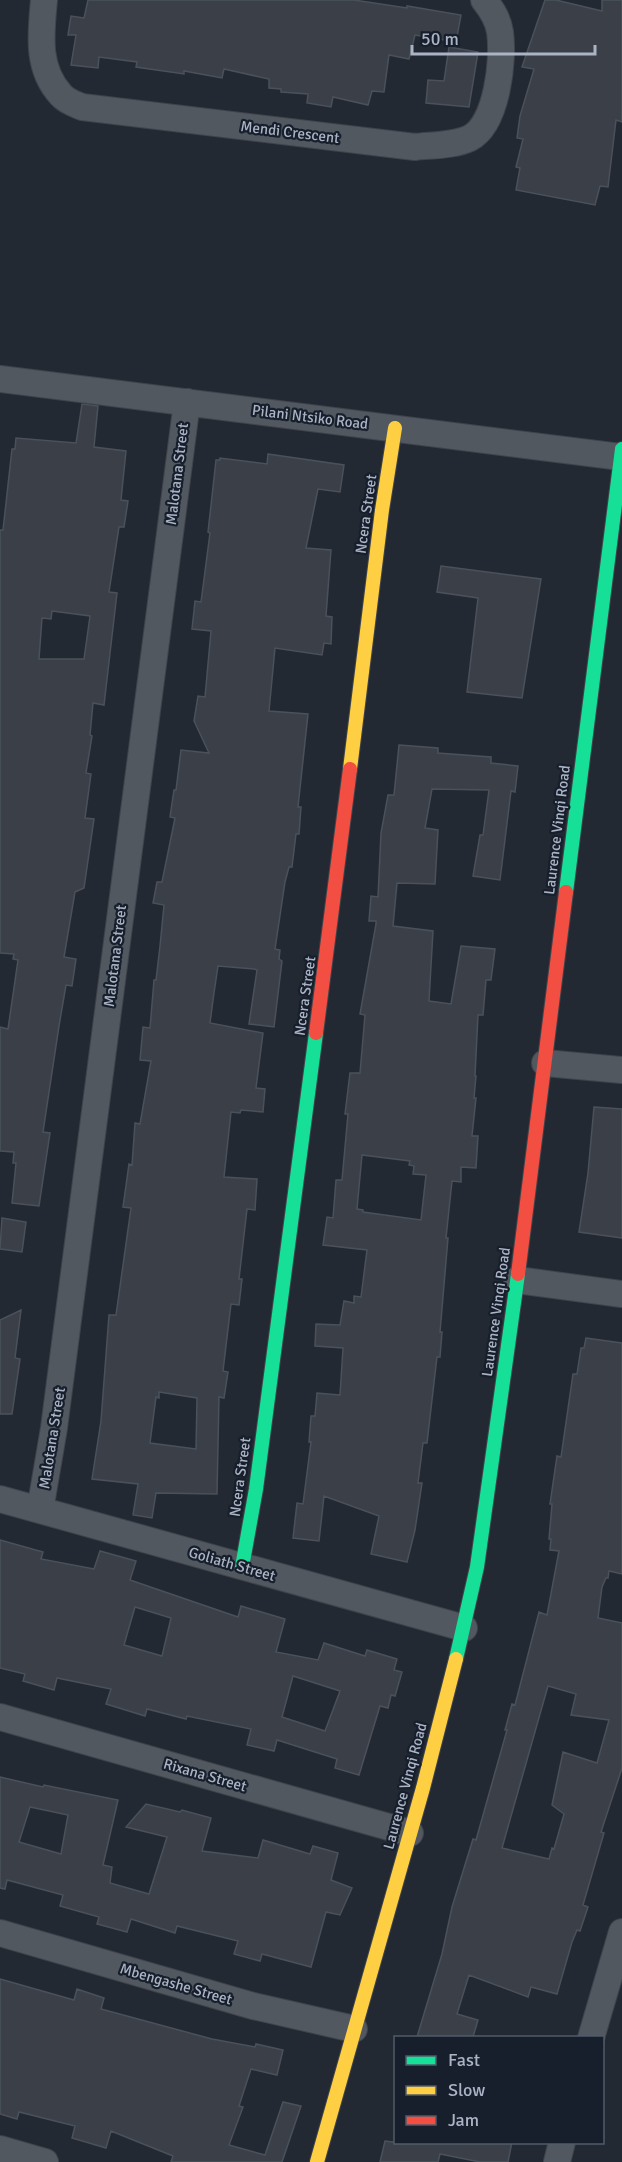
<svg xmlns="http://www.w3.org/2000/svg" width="622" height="2162" viewBox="0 0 622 2162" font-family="Signika,sans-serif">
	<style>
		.building { fill: #3b4048; stroke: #4a515a; stroke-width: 1.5; fill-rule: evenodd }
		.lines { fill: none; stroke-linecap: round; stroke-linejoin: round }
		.street-casing { stroke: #3f434b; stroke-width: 28 }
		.fast-casing { stroke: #3f434b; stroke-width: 16 }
		.slow-casing { stroke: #3f434b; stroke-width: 16 }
		.jam-casing { stroke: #3f434b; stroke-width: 16 }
		.street { stroke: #525860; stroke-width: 26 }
		.fast { stroke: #16e098; stroke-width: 14 }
		.slow { stroke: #ffcf43; stroke-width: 14 }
		.jam { stroke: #f24e42; stroke-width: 14 }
		.labels { text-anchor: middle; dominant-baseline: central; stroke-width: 4.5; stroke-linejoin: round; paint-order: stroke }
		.street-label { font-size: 15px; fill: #abb4c5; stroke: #171f2c }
	</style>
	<rect width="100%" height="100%" fill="#232932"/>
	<path class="building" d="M 88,0 L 354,0 L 407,8 L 407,6 L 461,15 L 456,42 L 415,35 L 409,59 L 389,55 L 384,92 L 372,91 L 368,105 L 333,97 L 331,107 L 307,103 L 308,94 L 281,92 L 281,89 L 269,88 L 269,79 L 224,69 L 222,78 L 184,71 L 184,74 L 136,67 L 137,62 L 99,57 L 98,68 L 71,65 L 76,35 L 68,35 L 71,16 L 84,18 Z
		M 545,0 L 556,0 L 602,11 L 602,0 L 622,0 L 622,122 L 616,120 L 608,187 L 600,186 L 595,205 L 516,190 L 520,168 L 516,167 L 523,139 L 517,138 L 520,116 L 534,69 L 522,67 Z
		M 449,47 L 478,52 L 469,107 L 426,103 L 428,80 L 444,81 Z
		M 82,404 L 98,406 L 94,447 L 126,451 L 121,500 L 128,501 L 124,527 L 119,527 L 109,592 L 117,593 L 104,705 L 93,703 L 90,735 L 92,736 L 86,773 L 91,774 L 85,818 L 94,819 L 84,888 L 75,892 L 64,957 L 76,959 L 72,986 L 66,985 L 59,1026 L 43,1132 L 50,1133 L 39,1206 L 12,1203 L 16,1163 L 13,1163 L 14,1152 L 0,1151 L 0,1027 L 8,1029 L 18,960 L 13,959 L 14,954 L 0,953 L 0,530 L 3,530 L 12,449 L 15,449 L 16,438 L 76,443 ZM 52,611 L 90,616 L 84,659 L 39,659 L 42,618 L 51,619 Z
		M 268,454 L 344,465 L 340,492 L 318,489 L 306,548 L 331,550 L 326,616 L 332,617 L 331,644 L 324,643 L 322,655 L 275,648 L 269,711 L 308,714 L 298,807 L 301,807 L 299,834 L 296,834 L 292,867 L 289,867 L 285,882 L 275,949 L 280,950 L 279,959 L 282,961 L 274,1027 L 249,1024 L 257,970 L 254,969 L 218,966 L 214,993 L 210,1023 L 263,1033 L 256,1088 L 265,1089 L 263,1112 L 241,1110 L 240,1113 L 231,1112 L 224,1177 L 257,1179 L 255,1210 L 247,1209 L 239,1279 L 242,1279 L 239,1305 L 231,1304 L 223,1371 L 228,1372 L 224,1398 L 219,1397 L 217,1494 L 156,1493 L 152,1518 L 133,1515 L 138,1484 L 92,1479 L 101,1421 L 109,1315 L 116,1315 L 131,1208 L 123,1207 L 129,1164 L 132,1165 L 135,1123 L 140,1124 L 151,1061 L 140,1060 L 143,1027 L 150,1028 L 154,980 L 156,980 L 160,946 L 164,905 L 153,903 L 157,882 L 162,882 L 175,818 L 170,817 L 174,790 L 176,790 L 181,750 L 209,753 L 194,721 L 198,696 L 205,697 L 211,631 L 192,629 L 195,601 L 201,602 L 210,533 L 208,532 L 216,460 L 220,460 L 220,458 L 267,464 ZM 159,1392 L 197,1398 L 196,1449 L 150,1443 L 156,1397 L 159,1398 Z
		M 441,566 L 541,579 L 522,698 L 467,692 L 478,598 L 437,592 Z
		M 399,745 L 438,748 L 438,753 L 491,757 L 491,763 L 518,766 L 515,792 L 511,791 L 500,880 L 473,876 L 480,835 L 483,835 L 489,790 L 432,789 L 425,828 L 438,830 L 435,884 L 397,883 L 393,926 L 433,931 L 429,1001 L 451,1004 L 461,946 L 495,949 L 491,980 L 486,980 L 483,1015 L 478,1015 L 475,1076 L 476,1076 L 474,1098 L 476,1098 L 472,1136 L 478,1136 L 476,1168 L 461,1167 L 461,1182 L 452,1181 L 446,1238 L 448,1238 L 440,1332 L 442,1332 L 440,1357 L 437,1357 L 427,1443 L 423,1443 L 418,1483 L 422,1483 L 415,1530 L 407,1562 L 371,1554 L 379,1516 L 324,1496 L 319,1541 L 293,1538 L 297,1503 L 303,1504 L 311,1442 L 309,1442 L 311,1416 L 315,1416 L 317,1393 L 340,1395 L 343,1348 L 315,1346 L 316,1324 L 340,1325 L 344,1301 L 354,1303 L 354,1296 L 361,1297 L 367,1250 L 323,1245 L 327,1217 L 333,1218 L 336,1180 L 342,1180 L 348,1114 L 345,1114 L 350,1073 L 360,1073 L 365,1015 L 360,1014 L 376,924 L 376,921 L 369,921 L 371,896 L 378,897 L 381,833 L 388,795 L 394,795 ZM 362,1155 L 410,1161 L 409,1165 L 414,1166 L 413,1174 L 426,1175 L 421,1220 L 363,1212 L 363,1210 L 357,1209 Z
		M 594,1107 L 622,1109 L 622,1238 L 579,1232 L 588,1173 Z
		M 2,1218 L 26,1222 L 22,1252 L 0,1249 Z
		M 21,1310 L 15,1358 L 20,1359 L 12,1414 L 0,1414 L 0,1320 Z
		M 586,1338 L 622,1343 L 622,1574 L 609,1571 L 608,1578 L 606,1578 L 602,1587 L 598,1618 L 622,1623 L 622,1768 L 601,1832 L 604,1833 L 583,1905 L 588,1907 L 580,1931 L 577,1930 L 572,1942 L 557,1994 L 531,1987 L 528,1997 L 469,1975 L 457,2014 L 478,2020 L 473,2037 L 417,2037 L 442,1954 L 452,1907 L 473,1839 L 476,1840 L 507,1730 L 505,1730 L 512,1704 L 515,1705 L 539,1612 L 547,1615 L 559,1551 L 550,1550 L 551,1539 L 549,1539 L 552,1504 L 550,1504 L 557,1456 L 561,1457 L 573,1374 L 577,1374 L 581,1348 L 584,1348 ZM 548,1686 L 576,1694 L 571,1715 L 609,1720 L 597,1763 L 563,1752 L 552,1805 L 564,1814 L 554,1849 L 552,1848 L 549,1859 L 502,1848 Z
		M 0,1540 L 43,1552 L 41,1559 L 94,1569 L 100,1551 L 136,1561 L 130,1580 L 238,1617 L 241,1606 L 285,1619 L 276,1652 L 318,1660 L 324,1643 L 365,1656 L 367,1650 L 397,1659 L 394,1670 L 402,1672 L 395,1696 L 391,1695 L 388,1708 L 380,1706 L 359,1775 L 335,1768 L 337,1759 L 277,1740 L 274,1751 L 247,1745 L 251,1729 L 187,1716 L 186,1719 L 147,1709 L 145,1716 L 106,1704 L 111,1689 L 57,1678 L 54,1690 L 23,1681 L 25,1674 L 0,1668 ZM 135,1607 L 171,1618 L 162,1656 L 124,1645 ZM 293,1676 L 340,1691 L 325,1731 L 282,1717 Z
		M 0,1777 L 43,1787 L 44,1785 L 118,1800 L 103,1865 L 112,1867 L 110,1883 L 149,1894 L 167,1837 L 126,1827 L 146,1804 L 180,1812 L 182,1810 L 211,1818 L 202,1851 L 258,1858 L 263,1840 L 310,1854 L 313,1846 L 338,1853 L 331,1880 L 352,1888 L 340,1915 L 326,1912 L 311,1967 L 262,1954 L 260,1961 L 234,1954 L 238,1941 L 177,1926 L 175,1933 L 131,1919 L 127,1932 L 97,1924 L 99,1917 L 60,1906 L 63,1895 L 7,1880 L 5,1889 L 0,1888 ZM 30,1807 L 68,1815 L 61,1854 L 19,1842 Z
		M 0,1979 L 74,2000 L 77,1989 L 104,1998 L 101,2009 L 212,2039 L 255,2047 L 256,2044 L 283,2050 L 277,2075 L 251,2069 L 239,2106 L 243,2107 L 229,2145 L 265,2155 L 283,2102 L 301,2106 L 282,2162 L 171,2162 L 173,2156 L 111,2131 L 106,2148 L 72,2138 L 75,2126 L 19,2112 L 17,2119 L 0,2114 Z
		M 385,2141 L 393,2142 L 512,2142 L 508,2162 L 480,2162 L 440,2154 L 438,2162 L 380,2162 Z"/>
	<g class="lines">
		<g class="street-casing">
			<path id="street" d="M 44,0 C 41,33 36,68 61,95 C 66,101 75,104 82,107 L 415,147 C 432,145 453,146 470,138 C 497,124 504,60 500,32 C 498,19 492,10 484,0
				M 0,379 L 621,457
				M 545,1063 L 622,1070
				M 517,1280 L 622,1294
				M 0,1499 L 464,1628
				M 40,1510 L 54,1428 L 187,402
				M 0,1717 L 410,1833
				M 0,1933 L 253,2006 L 354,2029
				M 591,2038 L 622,1932
				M 0,2149 L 45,2162
				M 557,2162 L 562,2142"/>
		</g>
		<g class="fast-casing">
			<path id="fast" d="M 566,892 L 622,449
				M 242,1567 L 256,1489 L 316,1033
				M 456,1659 L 477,1567 L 518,1274"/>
		</g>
		<g class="slow-casing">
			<path id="slow" d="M 350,769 L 382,510 L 395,428
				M 317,2162 L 423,1788 L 456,1659"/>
		</g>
		<g class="jam-casing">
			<path id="jam" d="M 316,1033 L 350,769
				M 518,1274 L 566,892"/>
		</g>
		<use href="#street" class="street"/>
		<use href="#fast" class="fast"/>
		<use href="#slow" class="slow"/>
		<use href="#jam" class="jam"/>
	</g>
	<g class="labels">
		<g class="street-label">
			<text transform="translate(290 132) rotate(7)">Mendi Crescent</text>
			<text transform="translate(310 417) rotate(7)">Pilani Ntsiko Road</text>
			<text transform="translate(177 474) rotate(-83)">Malotana Street</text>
			<text transform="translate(366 514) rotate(-82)">Ncera Street</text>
			<text transform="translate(557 830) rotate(-83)">Laurence Vinqi Road</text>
			<text transform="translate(115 956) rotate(-83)">Malotana Street</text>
			<text transform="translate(305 996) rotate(-82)">Ncera Street</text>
			<text transform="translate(496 1312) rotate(-82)">Laurence Vinqi Road</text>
			<text transform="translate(52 1438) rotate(-81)">Malotana Street</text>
			<text transform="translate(240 1477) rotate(-82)">Ncera Street</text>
			<text transform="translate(232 1564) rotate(16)">Goliath Street</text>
			<text transform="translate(205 1775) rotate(16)">Rixana Street</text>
			<text transform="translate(405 1786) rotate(-75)">Laurence Vinqi Road</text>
			<text transform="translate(176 1984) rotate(16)">Mbengashe Street</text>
		</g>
	</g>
	<rect x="394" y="2036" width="210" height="108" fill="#171f2c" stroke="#525b69" stroke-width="1.5"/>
	<rect x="406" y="2056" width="30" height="9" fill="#16e098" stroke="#525b69" stroke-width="1.5"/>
	<text x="448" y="2066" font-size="18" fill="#abb4c5">Fast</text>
	<rect x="406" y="2086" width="30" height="9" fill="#ffcf43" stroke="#525b69" stroke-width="1.5"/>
	<text x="448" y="2096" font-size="18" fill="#abb4c5">Slow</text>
	<rect x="406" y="2116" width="30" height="9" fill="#f24e42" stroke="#525b69" stroke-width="1.5"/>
	<text x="448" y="2126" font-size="18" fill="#abb4c5">Jam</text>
	<path d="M412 45v9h183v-9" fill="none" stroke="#abb4c5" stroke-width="3"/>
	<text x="421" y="45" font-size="18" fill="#abb4c5" stroke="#171f2c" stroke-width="4.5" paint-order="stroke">50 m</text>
</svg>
